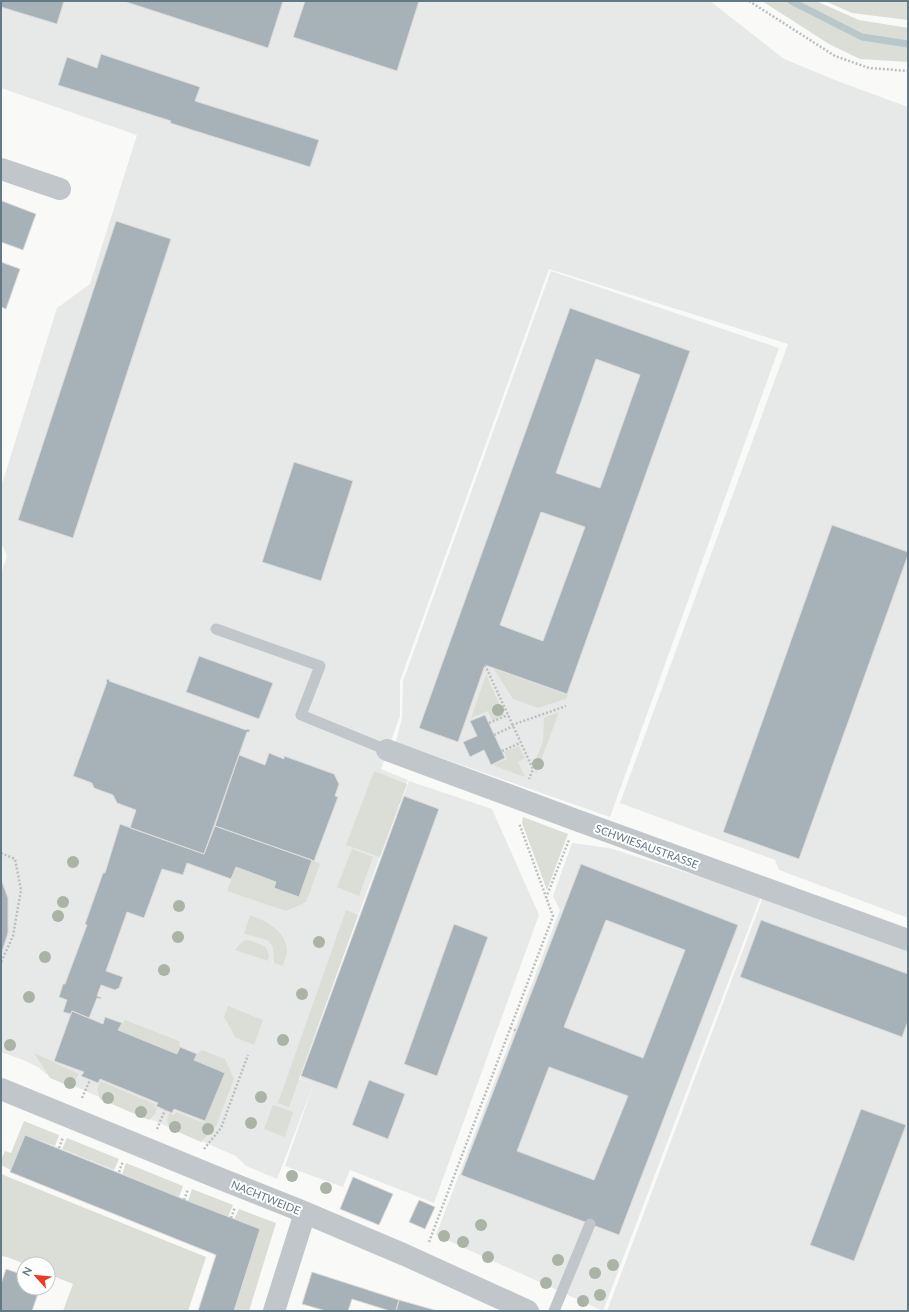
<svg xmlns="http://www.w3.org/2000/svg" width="909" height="1312" viewBox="0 0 909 1312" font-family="Lato,sans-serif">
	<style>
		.built { fill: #e7e9e8 }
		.green { fill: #daded6 }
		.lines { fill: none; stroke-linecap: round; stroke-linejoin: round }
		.stream { stroke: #b8c7ca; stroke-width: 7 }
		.building { fill: #a6b2b7; stroke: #dbdbd9; fill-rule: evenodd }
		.path { stroke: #babfc1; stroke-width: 2.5; stroke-dasharray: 2 2; stroke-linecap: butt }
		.service { stroke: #c0c6c9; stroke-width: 11 }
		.minor { stroke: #c0c6c9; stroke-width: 22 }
		.tree { fill: #aab3a5 }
		.labels { text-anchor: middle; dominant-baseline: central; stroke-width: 4; stroke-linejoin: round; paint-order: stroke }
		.street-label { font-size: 11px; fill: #637983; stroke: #fff }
	</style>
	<rect width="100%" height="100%" fill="#f9f9f7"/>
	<path class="built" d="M 1,1 L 710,1 L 784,59 L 840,82 L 908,107 L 908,918 L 779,870 L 775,860 L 620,803 L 788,344 L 549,269 L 400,681 L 400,716 L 381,769 L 408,780 L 298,1079 L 313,1083 L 300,1079 L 409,781 L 492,809 L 539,915 L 434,1203 L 350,1170 L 343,1187 L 285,1166 L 314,1083 L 277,1179 L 246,1166 L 236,1156 L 46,1074 L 38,1067 L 23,1060 L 1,1052 L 1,574 L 7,556 L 1,543 L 1,487 L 57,308 L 90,284 L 137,135 L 1,88 Z
		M 551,271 L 779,348 L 610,817 L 396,742 L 402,718 L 403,681 Z
		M 572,843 L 609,848 L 761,896 L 603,1311 L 436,1235 L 560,910 L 553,896 Z
		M 763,897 L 908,949 L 908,1311 L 607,1311 Z"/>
	<path class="green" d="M 762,1 L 816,1 L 859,20 L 908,28 L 908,62 L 860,59 L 829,44 Z
		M 825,1 L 908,1 L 908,20 L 852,13 Z
		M 494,669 L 568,695 L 566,699 L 538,708 L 513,699 L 511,696 Z
		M 486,674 L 504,715 L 492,721 L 488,711 L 471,718 Z
		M 559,712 L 536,774 L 534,763 L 543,742 L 544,718 Z
		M 519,746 L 525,758 L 518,762 L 525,777 L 493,765 L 507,759 L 504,752 Z
		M 374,771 L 407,784 L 380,857 L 346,845 Z
		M 523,817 L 568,834 L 547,890 L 522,823 Z
		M 352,849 L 373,857 L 359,896 L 337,887 Z
		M 312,860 L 320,864 L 306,902 L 286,911 L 227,891 L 236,867 L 276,882 L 275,888 L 298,897 Z
		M 346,910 L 358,915 L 289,1107 L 278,1103 Z
		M 250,915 C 266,921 286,931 287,950 C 287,955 284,961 283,966 L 274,963 L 273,947 L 268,940 L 244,934 Z
		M 245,940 L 252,941 L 266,947 L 269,956 L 268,961 L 235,950 L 239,945 Z
		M 228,1006 L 263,1020 L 254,1045 L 235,1037 L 224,1017 Z
		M 125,1020 L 179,1041 L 180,1047 L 177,1054 L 118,1030 L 122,1023 Z
		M 202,1050 L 225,1059 L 234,1079 L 216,1126 L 201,1142 L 169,1128 L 167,1120 L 169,1113 L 174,1115 L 176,1112 L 204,1123 L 205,1121 L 224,1073 L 194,1060 L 197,1054 Z
		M 34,1053 L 79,1074 L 75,1080 L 69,1086 L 50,1078 Z
		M 100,1081 L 155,1104 L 154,1107 L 157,1108 L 155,1114 L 149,1120 L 100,1099 L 97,1089 Z
		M 273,1105 L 293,1112 L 285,1137 L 264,1129 Z
		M 24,1121 L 59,1135 L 55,1146 L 25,1135 L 11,1170 L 1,1165 L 1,1160 L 5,1151 L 11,1153 Z
		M 67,1138 L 119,1159 L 114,1170 L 62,1149 Z
		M 126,1163 L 183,1186 L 179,1197 L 122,1174 Z
		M 1,1174 L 206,1257 L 188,1311 L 63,1311 L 73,1284 L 48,1274 L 48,1264 L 25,1264 L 7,1257 L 1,1256 Z
		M 192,1189 L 233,1205 L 228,1217 L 188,1201 Z
		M 239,1209 L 276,1223 L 249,1311 L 234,1311 L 260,1229 L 234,1219 Z"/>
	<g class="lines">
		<path class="stream" d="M 791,1 L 862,37 L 908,44"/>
	</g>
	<path class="building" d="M 1,1 L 64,1 L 57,24 L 1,7 Z
		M 123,1 L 283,1 L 268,48 Z
		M 305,1 L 419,1 L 397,71 L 293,37 Z
		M 101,54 L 200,87 L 195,101 L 319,140 L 310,167 L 170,123 L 171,121 L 58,85 L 67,57 L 97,68 Z
		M 2,201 L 36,214 L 23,250 L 1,242 L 1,204 Z
		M 116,221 L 171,239 L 73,538 L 18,520 Z
		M 1,262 L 20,269 L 6,309 L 1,307 Z
		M 570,308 L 690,351 L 567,694 L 485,665 L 458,742 L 419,728 ZM 596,359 L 640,375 L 600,488 L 556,473 ZM 541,512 L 585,527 L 543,641 L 500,625 Z
		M 294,462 L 353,481 L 321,581 L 262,562 Z
		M 832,525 L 908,552 L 908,555 L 799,859 L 723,832 Z
		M 199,656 L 273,683 L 259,719 L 186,692 Z
		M 107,679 L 110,680 L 109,681 L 246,730 L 247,729 L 250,730 L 249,732 L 247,732 L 204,854 L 130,828 L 136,810 L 117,803 L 113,795 L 94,788 L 92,783 L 73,776 L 107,682 L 106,681 Z
		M 485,715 L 505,758 L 491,765 L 484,750 L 470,757 L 463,742 L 477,736 L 470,721 Z
		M 269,753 L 284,759 L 284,756 L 334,774 L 339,784 L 335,796 L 338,797 L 314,861 L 215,826 L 239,755 L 265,765 Z
		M 404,796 L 439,809 L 337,1089 L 301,1076 Z
		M 120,824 L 204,854 L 215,826 L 312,860 L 299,897 L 274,888 L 276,882 L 236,867 L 231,879 L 187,863 L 183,875 L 162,869 L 144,918 L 127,912 L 106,971 L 123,977 L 119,988 L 115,990 L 101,985 L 97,996 L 102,998 L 101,999 L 97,998 L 89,1018 L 72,1011 L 71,1014 L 63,1012 L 67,1000 L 59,997 L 63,984 L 65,984 L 87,925 L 85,924 L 103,873 L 105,873 Z
		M 581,864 L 738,925 L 619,1235 L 461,1175 ZM 606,920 L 685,950 L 643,1058 L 564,1027 ZM 549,1067 L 628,1096 L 594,1180 L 517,1151 Z
		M 1,879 L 8,898 L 8,933 L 1,955 Z
		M 761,920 L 908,974 L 908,1021 L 902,1037 L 740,977 Z
		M 454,924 L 488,937 L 437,1076 L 404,1064 Z
		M 72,1011 L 103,1024 L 105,1017 L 122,1023 L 118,1030 L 177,1054 L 180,1047 L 197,1054 L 194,1060 L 225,1073 L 205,1121 L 174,1109 L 172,1113 L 156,1106 L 158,1103 L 100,1079 L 98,1083 L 81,1076 L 84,1072 L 54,1061 Z
		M 369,1080 L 405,1094 L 388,1139 L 352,1125 Z
		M 861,1109 L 906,1125 L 854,1261 L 810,1245 Z
		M 25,1135 L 188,1201 L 260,1229 L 234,1311 L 198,1311 L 216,1255 L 10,1172 Z
		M 353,1177 L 393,1194 L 379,1225 L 340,1209 Z
		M 419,1200 L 435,1207 L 425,1229 L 409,1222 Z
		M 6,1269 L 24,1275 L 24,1288 L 40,1288 L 32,1311 L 1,1311 L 1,1284 Z
		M 312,1272 L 399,1300 L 396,1311 L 390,1311 L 352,1299 L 348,1311 L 326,1311 L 302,1304 Z
		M 399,1300 L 438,1311 L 396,1311 Z"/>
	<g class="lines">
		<path class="path" d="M 749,1 L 835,56 L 869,68 L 908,71
			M 485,665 L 533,769 L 529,779
			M 489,723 L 508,715
			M 512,725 L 566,706
			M 494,735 L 513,726
			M 502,751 L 520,743
			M 1,853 L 15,859 L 21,890 L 13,936 L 1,962
			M 546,898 L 569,840
			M 510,1028 L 517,1031
			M 82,1098 L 90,1080
			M 157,1129 L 165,1110
			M 59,1148 L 63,1137
			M 204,1149 L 221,1128 L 248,1055
			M 119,1172 L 123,1161
			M 184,1200 L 188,1189
			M 231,1218 L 235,1207
			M 429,1242 L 553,916 L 519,823"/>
		<path class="service" d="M 216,629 L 320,666 L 301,715 L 387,750
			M 554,1311 L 590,1224"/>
		<path class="minor" d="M 1,169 L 60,189
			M 387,750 L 576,820 L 908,940
			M 1,1089 L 216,1177 L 294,1208 L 405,1255 L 528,1311
			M 274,1311 L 305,1213"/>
	</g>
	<g class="tree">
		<circle cx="498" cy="710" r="6"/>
		<circle cx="538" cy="764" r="6"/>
		<circle cx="73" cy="862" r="6"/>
		<circle cx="63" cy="902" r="6"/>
		<circle cx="179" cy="906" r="6"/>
		<circle cx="58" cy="916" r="6"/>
		<circle cx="178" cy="937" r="6"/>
		<circle cx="319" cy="942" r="6"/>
		<circle cx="45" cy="957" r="6"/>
		<circle cx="164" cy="970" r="6"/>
		<circle cx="302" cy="994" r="6"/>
		<circle cx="29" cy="997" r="6"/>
		<circle cx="283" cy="1040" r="6"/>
		<circle cx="10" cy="1045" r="6"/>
		<circle cx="70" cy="1083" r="6"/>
		<circle cx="261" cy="1097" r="6"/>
		<circle cx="108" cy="1098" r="6"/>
		<circle cx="141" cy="1112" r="6"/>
		<circle cx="251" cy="1123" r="6"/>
		<circle cx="175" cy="1127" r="6"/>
		<circle cx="208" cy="1129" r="6"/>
		<circle cx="292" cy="1176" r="6"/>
		<circle cx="326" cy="1188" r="6"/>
		<circle cx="481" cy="1225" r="6"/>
		<circle cx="444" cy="1236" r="6"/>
		<circle cx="463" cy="1242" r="6"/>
		<circle cx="488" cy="1257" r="6"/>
		<circle cx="558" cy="1260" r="6"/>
		<circle cx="613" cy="1265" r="6"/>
		<circle cx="595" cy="1273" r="6"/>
		<circle cx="546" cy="1283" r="6"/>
		<circle cx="600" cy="1295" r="6"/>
		<circle cx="583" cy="1301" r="6"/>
	</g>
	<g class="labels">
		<g class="street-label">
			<text transform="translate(647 846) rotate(20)">SCHWIESAUSTRASSE</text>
			<text transform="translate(266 1197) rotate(22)">NACHTWEIDE</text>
		</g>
	</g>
	<rect width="909" height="1312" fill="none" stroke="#637983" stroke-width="4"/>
	<g transform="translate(36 1276) rotate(297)"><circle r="19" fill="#ffffff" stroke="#c1c9cd"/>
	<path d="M0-3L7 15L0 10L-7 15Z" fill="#eb3b25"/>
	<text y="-6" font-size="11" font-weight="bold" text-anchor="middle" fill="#637983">N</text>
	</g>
</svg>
